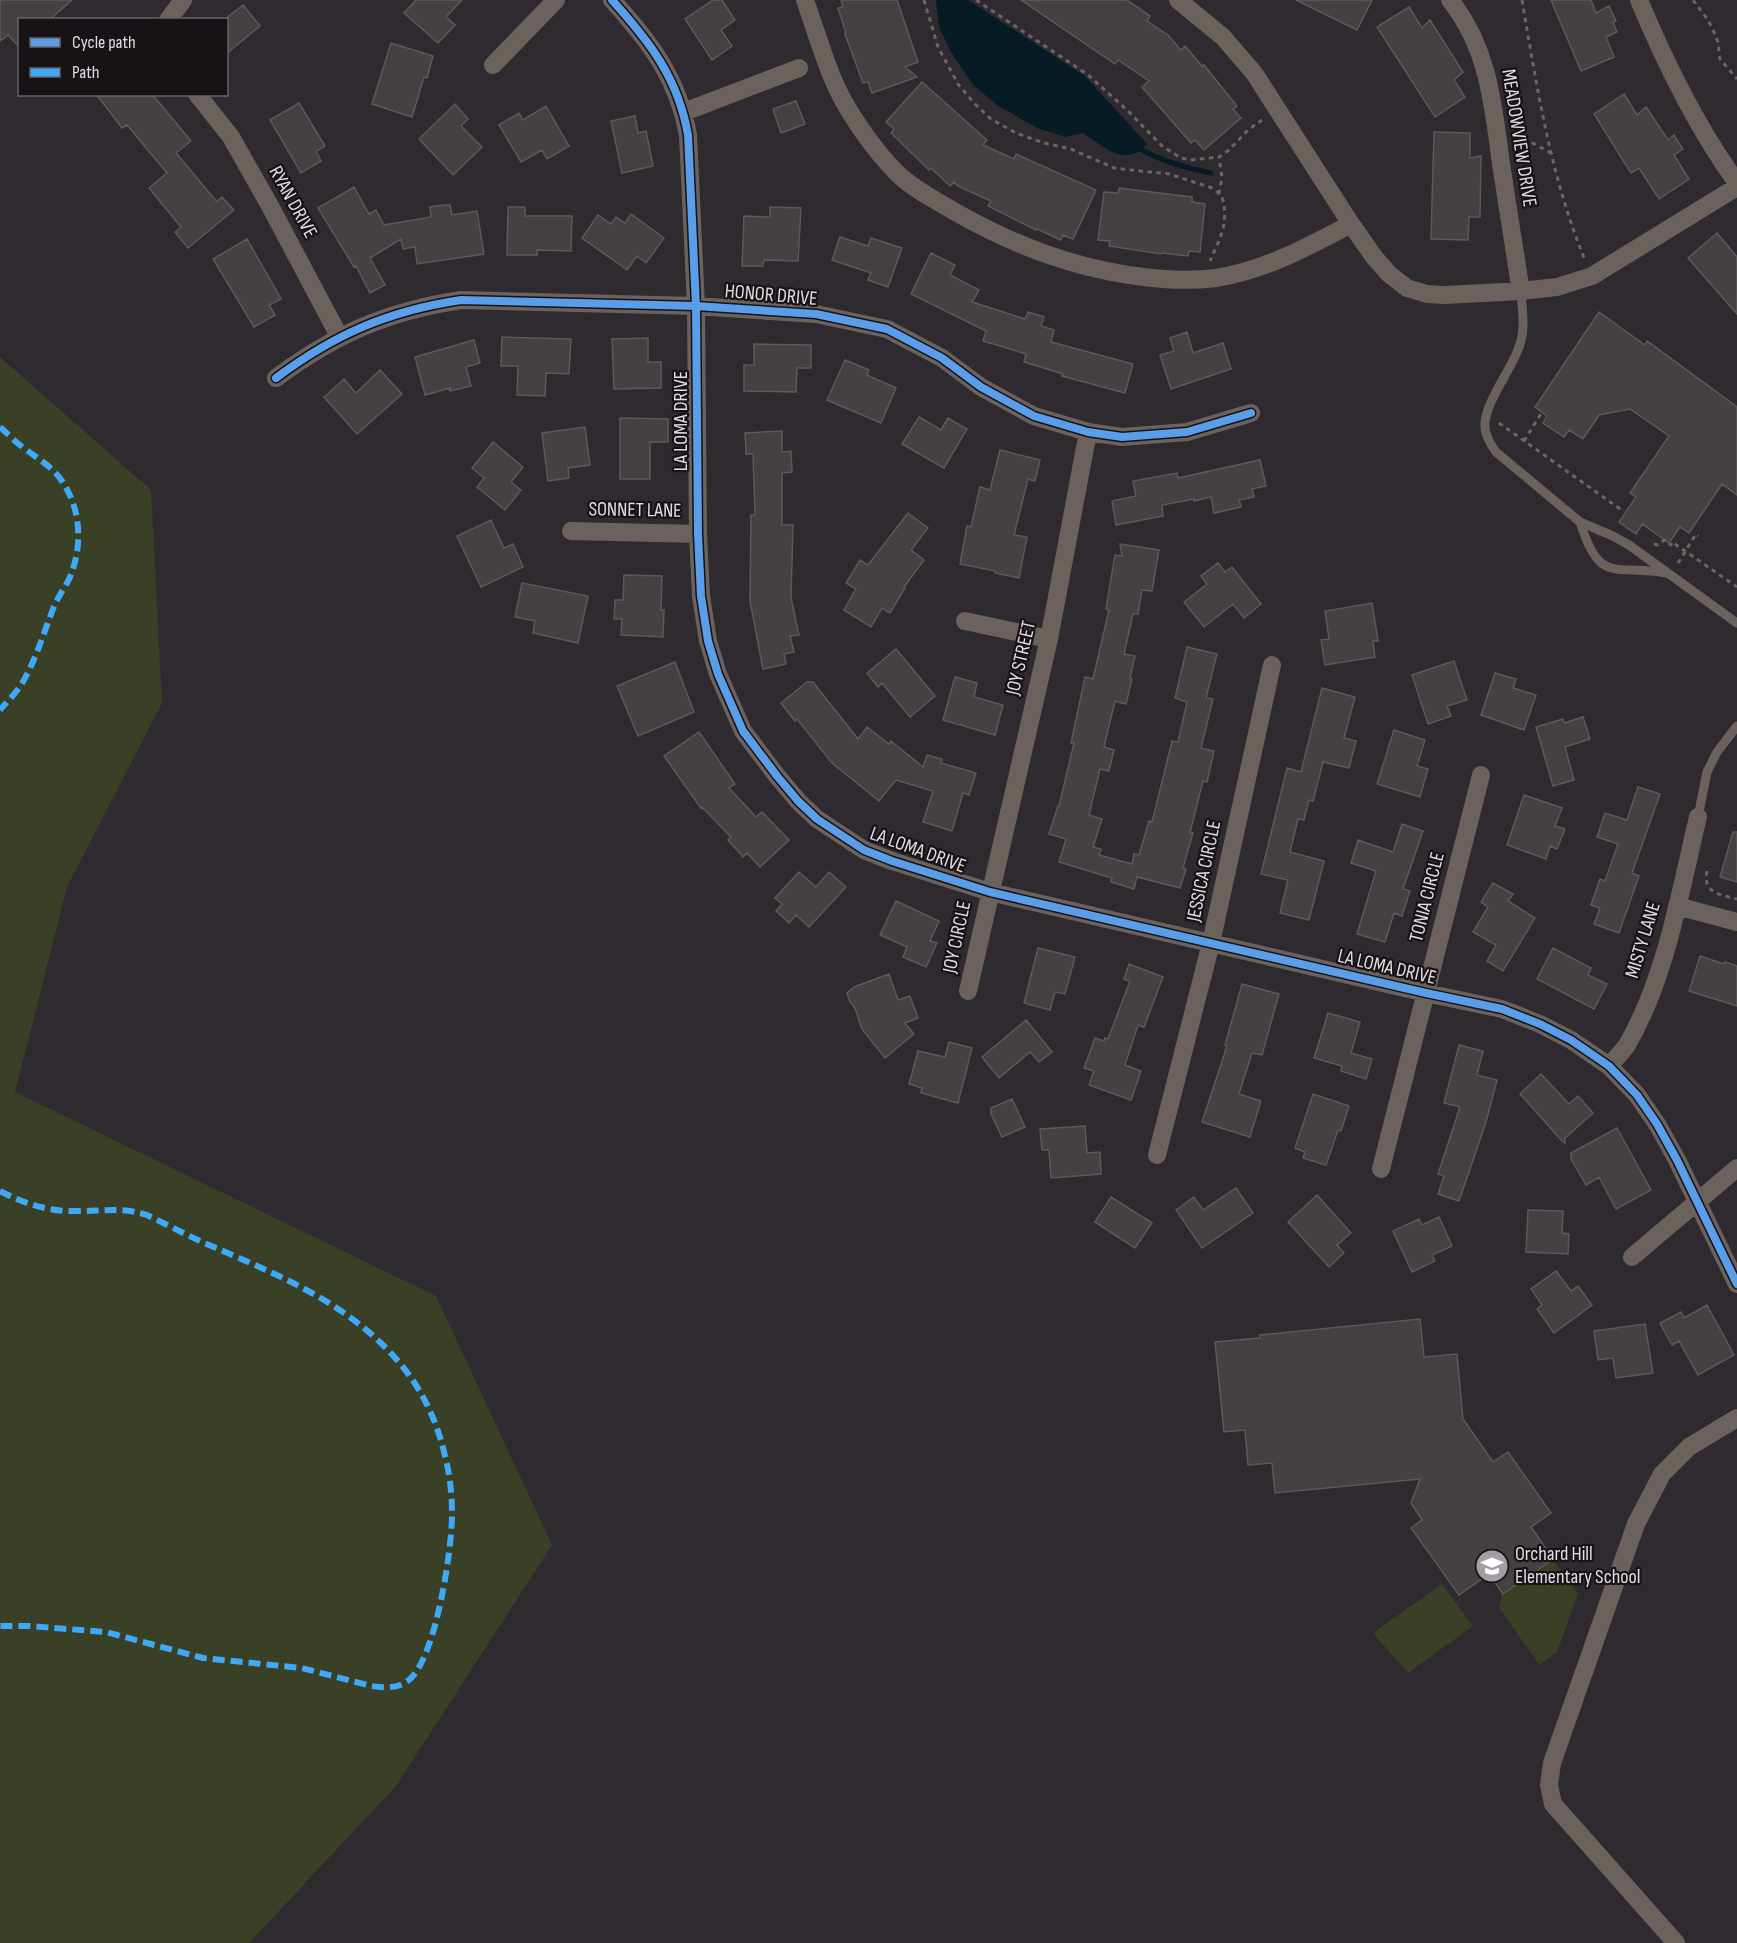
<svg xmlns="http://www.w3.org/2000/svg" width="1737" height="1943" viewBox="0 0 1737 1943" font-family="'Sofia Sans Condensed',sans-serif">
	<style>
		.green { fill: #394025 }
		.water { fill: #061b24 }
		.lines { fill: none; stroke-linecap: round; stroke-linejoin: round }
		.stream { stroke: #061b24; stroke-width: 5 }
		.building { fill: #454042; stroke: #5d585a; stroke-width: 1.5 }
		.path { stroke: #6c6563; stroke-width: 3; stroke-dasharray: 4.5 4.5; stroke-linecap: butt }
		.service { stroke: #6b615d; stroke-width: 9 }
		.minor { stroke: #6b615d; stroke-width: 18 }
		.quiet { stroke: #3fa9f5; stroke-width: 6; stroke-dasharray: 12 6; stroke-linecap: butt }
		.cycleway-casing { stroke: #161216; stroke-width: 11 }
		.cycleway { stroke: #5a9eea; stroke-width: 8 }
		.labels { text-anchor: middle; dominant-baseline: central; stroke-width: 4.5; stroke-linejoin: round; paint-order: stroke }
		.street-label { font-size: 20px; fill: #e3dce3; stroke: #161216 }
		.poi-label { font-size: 20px; fill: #e3dce3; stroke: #161216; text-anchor: start }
	</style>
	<rect width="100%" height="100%" fill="#2f2a2f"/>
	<path class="green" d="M 0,357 L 151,490 L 162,703 L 67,887 L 15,1092 L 436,1296 L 552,1545 L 396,1786 L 249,1943 L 0,1943 Z
		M 1552,1558 L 1578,1594 L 1557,1652 L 1539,1665 L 1499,1607 L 1502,1593 Z
		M 1442,1584 L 1473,1626 L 1408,1673 L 1373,1633 Z"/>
	<path class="water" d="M 936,0 L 968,0 L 1085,76 L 1147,144 C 1126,169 1103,146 1083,133 L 1065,137 L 1037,128 L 997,105 L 973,85 L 951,52 L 939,27 Z"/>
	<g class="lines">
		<path class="stream" d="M 1142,150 C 1164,162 1186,168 1211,173"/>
	</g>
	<path class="building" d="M 0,0 L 72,0 L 49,20 L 20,20 L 20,48 L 8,35 L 0,41 Z
		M 416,0 L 462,0 L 446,17 L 455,25 L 438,43 L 404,13 Z
		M 713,0 L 722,0 L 735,20 L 721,30 L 732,46 L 712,60 L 685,19 Z
		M 841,0 L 897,0 L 918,62 L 905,67 L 917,77 L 872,93 L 868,82 L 863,83 L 845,34 L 846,33 L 838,8 L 843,7 Z
		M 1021,0 L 1127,0 L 1150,16 L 1147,21 L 1168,35 L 1181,50 L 1185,46 L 1202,66 L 1204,65 L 1237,106 L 1233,109 L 1241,118 L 1204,150 L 1195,140 L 1191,143 L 1142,87 L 1149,81 L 1118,60 L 1115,64 Z
		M 1296,0 L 1372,0 L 1357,30 Z
		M 1551,0 L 1591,0 L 1596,13 L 1609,6 L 1616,21 L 1613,22 L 1617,32 L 1606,37 L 1614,57 L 1581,71 Z
		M 243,5 L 260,26 L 226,54 L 226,18 Z
		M 1409,7 L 1422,28 L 1430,20 L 1463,72 L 1454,80 L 1465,97 L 1435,117 L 1377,27 Z
		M 391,43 L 433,56 L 427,78 L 424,77 L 412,117 L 372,104 Z
		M 922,82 L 987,140 L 983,145 L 1014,159 L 1016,154 L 1096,190 L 1073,239 L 1063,235 L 1061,240 L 1037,229 L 1036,230 L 988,206 L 991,201 L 958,186 L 954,182 L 950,186 L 931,168 L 929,170 L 891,133 L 894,129 L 886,122 Z
		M 96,94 L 152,94 L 191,141 L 176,153 L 217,202 L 222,197 L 234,210 L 188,248 L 175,232 L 181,227 L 149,188 L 167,173 L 127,125 L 122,128 Z
		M 1624,94 L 1637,115 L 1646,107 L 1668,140 L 1674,135 L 1683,149 L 1674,155 L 1689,179 L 1659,199 L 1639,168 L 1631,173 L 1594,114 Z
		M 796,101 L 805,124 L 781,133 L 773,109 Z
		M 299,103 L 325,146 L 316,151 L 321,161 L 301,173 L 270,120 Z
		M 455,104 L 468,119 L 461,126 L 482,147 L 453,175 L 419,139 Z
		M 546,106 L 569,146 L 547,159 L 542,150 L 521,162 L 499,125 L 519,113 L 523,120 Z
		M 635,116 L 638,133 L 646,131 L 653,166 L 622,173 L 611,121 Z
		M 1434,132 L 1470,133 L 1470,158 L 1481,156 L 1480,217 L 1469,217 L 1468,240 L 1431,239 Z
		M 354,187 L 369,214 L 376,210 L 384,225 L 431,217 L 430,207 L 444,205 L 450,205 L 452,215 L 477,211 L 484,254 L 417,264 L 415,247 L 403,249 L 401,239 L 370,258 L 385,285 L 370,293 L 356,266 L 354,267 L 318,208 Z
		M 1119,188 L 1192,197 L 1192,202 L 1205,204 L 1200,252 L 1189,251 L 1188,256 L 1162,253 L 1161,254 L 1109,246 L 1110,241 L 1098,240 L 1104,192 L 1118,193 Z
		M 508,207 L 525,207 L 525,216 L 572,216 L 571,251 L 537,250 L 537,255 L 507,255 Z
		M 770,207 L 801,208 L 798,261 L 764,260 L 763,266 L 742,266 L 744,216 L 770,217 Z
		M 631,214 L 664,238 L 646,263 L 637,256 L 627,270 L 582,238 L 598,215 L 611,224 L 616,217 L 625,223 Z
		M 1717,233 L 1737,257 L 1737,314 L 1688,258 Z
		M 840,237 L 868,246 L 871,238 L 902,248 L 888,287 L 868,280 L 871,273 L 832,260 Z
		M 247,239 L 281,299 L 269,305 L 275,315 L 254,327 L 213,259 Z
		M 931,253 L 955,265 L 950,275 L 979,290 L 972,302 L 1025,319 L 1028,312 L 1044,317 L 1041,326 L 1054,330 L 1051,342 L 1133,364 L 1125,393 L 1062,376 L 1063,374 L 1024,362 L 1026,354 L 983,341 L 986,331 L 911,294 Z
		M 1599,312 L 1645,345 L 1647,341 L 1737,407 L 1737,495 L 1722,484 L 1689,533 L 1680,527 L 1669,543 L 1642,524 L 1636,534 L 1619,522 L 1636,497 L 1630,493 L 1669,436 L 1630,409 L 1599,415 L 1583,439 L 1569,430 L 1564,437 L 1543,423 L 1547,416 L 1535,407 Z
		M 1187,332 L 1193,353 L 1223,343 L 1231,369 L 1171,389 L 1160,355 L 1174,351 L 1170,338 Z
		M 502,337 L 571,339 L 569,374 L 546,373 L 545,396 L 517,395 L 518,366 L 501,366 Z
		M 648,338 L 648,362 L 661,362 L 661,388 L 614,389 L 612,339 Z
		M 474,340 L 480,363 L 466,367 L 471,386 L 450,391 L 450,388 L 425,395 L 415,357 Z
		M 754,344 L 811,345 L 811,368 L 797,368 L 796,392 L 744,391 L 744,365 L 754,365 Z
		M 845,360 L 869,370 L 867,375 L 896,388 L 881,423 L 827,400 Z
		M 380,370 L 402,394 L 357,434 L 324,397 L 344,379 L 356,393 Z
		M 919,417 L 941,430 L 948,418 L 967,429 L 944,468 L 902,444 Z
		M 620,418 L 668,419 L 668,442 L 650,442 L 650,479 L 620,479 Z
		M 585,427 L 590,465 L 568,468 L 569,478 L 548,481 L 542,433 Z
		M 782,431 L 782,452 L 791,451 L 792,472 L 782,473 L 782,525 L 793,525 L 791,598 L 799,635 L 790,636 L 794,652 L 784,654 L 786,664 L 763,669 L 750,601 L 751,515 L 755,515 L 753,454 L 746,454 L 745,433 Z
		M 493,442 L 523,467 L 511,482 L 521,490 L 505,510 L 477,487 L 484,478 L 472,468 Z
		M 1000,450 L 1040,460 L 1035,481 L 1028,479 L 1014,535 L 1027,537 L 1019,578 L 995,573 L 995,571 L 960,564 L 967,526 L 971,527 L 980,487 L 990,490 Z
		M 1260,460 L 1266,486 L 1252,489 L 1254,497 L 1239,500 L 1241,507 L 1214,513 L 1211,497 L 1194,501 L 1194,499 L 1162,505 L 1163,516 L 1116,525 L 1112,501 L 1136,496 L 1133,481 L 1177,473 L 1178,478 Z
		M 908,513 L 928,528 L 911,550 L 924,560 L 904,587 L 905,588 L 890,613 L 882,608 L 871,627 L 844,610 L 856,589 L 846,583 L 860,560 L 868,565 Z
		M 491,520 L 504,548 L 513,544 L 523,567 L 481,587 L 457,536 Z
		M 1120,544 L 1159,550 L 1152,591 L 1142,590 L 1138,614 L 1133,614 L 1124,654 L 1135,656 L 1130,678 L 1132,679 L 1126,704 L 1115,701 L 1104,747 L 1114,750 L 1109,771 L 1100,769 L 1089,815 L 1102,819 L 1093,847 L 1101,849 L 1099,855 L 1132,864 L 1134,854 L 1139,855 L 1149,821 L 1152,822 L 1172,741 L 1178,742 L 1187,702 L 1175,698 L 1187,647 L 1217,654 L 1206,698 L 1213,699 L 1201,748 L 1214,751 L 1207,782 L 1203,781 L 1190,833 L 1193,833 L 1183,868 L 1186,869 L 1180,888 L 1137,877 L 1134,889 L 1111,882 L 1112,878 L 1059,862 L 1066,839 L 1049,834 L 1058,806 L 1059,806 L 1074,743 L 1071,743 L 1085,677 L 1093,679 L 1109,610 L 1106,609 L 1115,555 L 1122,556 Z
		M 1218,563 L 1225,572 L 1232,567 L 1261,604 L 1244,618 L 1233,604 L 1204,627 L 1184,602 L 1207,584 L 1201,576 Z
		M 624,575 L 662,576 L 661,610 L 664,610 L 663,637 L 621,635 L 622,619 L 614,619 L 615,600 L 623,600 Z
		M 522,583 L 588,596 L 578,643 L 533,633 L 535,621 L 515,617 Z
		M 1372,603 L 1378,641 L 1373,641 L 1375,657 L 1325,665 L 1321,640 L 1329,639 L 1325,611 Z
		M 896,649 L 935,696 L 910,717 L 882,683 L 878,687 L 867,673 Z
		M 1454,661 L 1467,700 L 1447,706 L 1451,716 L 1428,724 L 1412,675 Z
		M 675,662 L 694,712 L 638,736 L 617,686 Z
		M 1495,673 L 1516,679 L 1513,688 L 1536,695 L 1524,730 L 1481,715 Z
		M 955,677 L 977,683 L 974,697 L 1003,705 L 995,735 L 943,720 Z
		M 807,682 L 813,682 L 858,739 L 867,727 L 889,744 L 891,741 L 923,767 L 927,755 L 942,759 L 941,763 L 976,773 L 969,795 L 963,793 L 952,831 L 923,822 L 933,791 L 896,780 L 879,801 L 832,763 L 797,719 L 795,721 L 781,703 Z
		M 1322,688 L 1355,697 L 1344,738 L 1356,741 L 1349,768 L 1323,762 L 1313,801 L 1309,800 L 1304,820 L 1298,819 L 1290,852 L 1324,861 L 1309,920 L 1280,913 L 1288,880 L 1261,874 L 1287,768 L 1301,772 Z
		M 1583,717 L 1590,739 L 1565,747 L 1574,780 L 1553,786 L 1536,727 L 1563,719 L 1564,723 Z
		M 1394,730 L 1425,740 L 1417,766 L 1428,769 L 1420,797 L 1377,784 Z
		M 699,732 L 735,784 L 729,788 L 756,817 L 762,812 L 789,840 L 760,867 L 747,853 L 743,857 L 728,840 L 731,837 L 702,807 L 701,808 L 664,756 Z
		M 1638,787 L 1660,794 L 1632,873 L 1639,876 L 1619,933 L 1594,924 L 1600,908 L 1591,905 L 1600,879 L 1605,881 L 1618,844 L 1597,837 L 1605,813 L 1627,820 Z
		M 1524,795 L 1562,808 L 1555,826 L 1565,829 L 1557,849 L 1550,846 L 1546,859 L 1507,845 Z
		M 1402,824 L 1423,831 L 1403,889 L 1410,891 L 1402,916 L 1394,913 L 1385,942 L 1357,934 L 1376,871 L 1351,863 L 1358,840 L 1393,852 Z
		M 1733,832 L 1737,832 L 1737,882 L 1720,877 Z
		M 799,872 L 816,887 L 829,872 L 846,887 L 809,927 L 796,915 L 789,923 L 776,911 L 782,904 L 775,898 Z
		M 1493,883 L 1513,894 L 1508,901 L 1535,918 L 1503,971 L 1487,961 L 1496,945 L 1473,932 L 1488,907 L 1481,902 Z
		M 896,901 L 939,921 L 930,941 L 937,943 L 926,967 L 903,957 L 907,947 L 880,935 Z
		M 1038,948 L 1075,957 L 1065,994 L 1055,992 L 1050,1010 L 1024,1003 Z
		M 1553,948 L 1591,968 L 1588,975 L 1607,984 L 1594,1009 L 1537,979 Z
		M 1700,956 L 1724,964 L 1725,962 L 1737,966 L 1737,1006 L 1689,991 Z
		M 1129,964 L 1163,977 L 1144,1027 L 1138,1025 L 1125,1065 L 1141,1071 L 1131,1100 L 1089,1085 L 1094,1071 L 1084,1068 L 1095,1038 L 1104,1041 L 1105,1038 L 1108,1039 L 1130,981 L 1124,979 Z
		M 889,974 L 898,1000 L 910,996 L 918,1018 L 905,1023 L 914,1034 L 885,1058 L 862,1029 L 855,1008 L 850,1002 L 847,993 L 854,987 Z
		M 1242,984 L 1279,994 L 1262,1055 L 1252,1053 L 1239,1094 L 1261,1101 L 1250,1137 L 1202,1122 L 1227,1046 L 1225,1045 Z
		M 1328,1013 L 1360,1022 L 1351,1053 L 1372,1059 L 1366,1079 L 1341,1071 L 1342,1066 L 1314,1058 Z
		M 1026,1020 L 1052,1052 L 1039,1062 L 1030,1052 L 999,1078 L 982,1057 Z
		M 949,1042 L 972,1048 L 958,1103 L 921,1093 L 922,1088 L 909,1084 L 918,1051 L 945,1057 Z
		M 1459,1045 L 1483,1051 L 1477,1075 L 1497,1080 L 1486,1122 L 1459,1201 L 1438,1194 L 1444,1176 L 1438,1174 L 1460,1107 L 1444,1103 Z
		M 1541,1074 L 1569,1104 L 1578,1096 L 1593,1113 L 1565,1138 L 1565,1143 L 1562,1141 L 1520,1094 Z
		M 1313,1094 L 1349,1106 L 1341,1131 L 1338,1130 L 1326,1165 L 1303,1158 L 1305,1152 L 1295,1148 Z
		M 1012,1099 L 1025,1127 L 1002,1137 L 991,1114 L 991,1108 Z
		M 1085,1126 L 1087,1153 L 1100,1152 L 1101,1174 L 1051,1178 L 1049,1150 L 1042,1150 L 1040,1129 Z
		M 1617,1128 L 1651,1190 L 1616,1209 L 1599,1177 L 1586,1185 L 1571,1159 L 1571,1153 Z
		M 1236,1188 L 1253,1213 L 1202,1248 L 1176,1210 L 1194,1197 L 1203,1210 Z
		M 1317,1195 L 1351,1233 L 1337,1245 L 1344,1253 L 1329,1267 L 1288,1222 Z
		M 1111,1197 L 1152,1223 L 1135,1248 L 1095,1222 Z
		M 1528,1210 L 1563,1211 L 1562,1233 L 1569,1234 L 1568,1254 L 1526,1252 Z
		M 1439,1217 L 1452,1246 L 1432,1255 L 1435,1261 L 1412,1272 L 1393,1231 L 1419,1219 L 1422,1225 Z
		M 1556,1271 L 1571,1291 L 1578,1286 L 1592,1305 L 1554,1333 L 1537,1309 L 1542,1305 L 1531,1289 Z
		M 1707,1305 L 1734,1355 L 1698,1375 L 1679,1341 L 1672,1345 L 1660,1323 L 1681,1312 L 1684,1318 Z
		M 1420,1319 L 1424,1357 L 1457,1354 L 1463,1419 L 1493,1462 L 1508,1452 L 1551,1513 L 1531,1527 L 1553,1559 L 1503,1594 L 1489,1574 L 1459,1595 L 1411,1528 L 1422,1520 L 1411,1503 L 1420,1479 L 1275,1493 L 1272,1463 L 1248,1465 L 1245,1430 L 1224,1432 L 1215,1342 L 1260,1338 L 1260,1335 Z
		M 1645,1324 L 1653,1373 L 1616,1378 L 1613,1358 L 1598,1360 L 1594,1331 Z"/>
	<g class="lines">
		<path class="path" d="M 924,0 L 938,47 L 958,84 L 974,103 L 991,119 L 1016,133 L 1044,143 L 1071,149 L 1114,168 L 1169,174 L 1212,188 L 1222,196 C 1229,224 1221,236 1210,261
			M 976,0 L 1087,74 L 1126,109 L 1162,146 L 1181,158 L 1191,160 L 1219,157 L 1229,150 L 1248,130 L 1262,120
			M 1522,0 C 1537,88 1551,178 1585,260
			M 1693,0 L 1708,20 L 1713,30 L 1718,42 L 1720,59 L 1737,79
			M 1516,134 L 1551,153
			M 1219,194 L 1222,177 L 1219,157
			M 1499,423 L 1623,511
			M 1524,441 L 1542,412
			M 1654,544 L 1658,545 L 1664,540 L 1671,545 L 1672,542 L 1737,587
			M 1678,563 L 1696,534 L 1698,536
			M 1707,871 C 1702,893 1721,895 1737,899"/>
		<path class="service" d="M 1521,291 C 1522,310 1526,329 1519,347 C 1512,369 1483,405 1485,427 C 1485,436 1491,445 1496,452 L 1580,522 L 1613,536 L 1629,545 L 1737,623
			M 1580,522 C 1600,585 1613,564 1666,573
			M 1698,817 L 1707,772 L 1717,752 L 1737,726"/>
		<path class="minor" d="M 612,0 C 650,42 678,78 688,135 L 696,306 L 698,534 L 701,596 L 708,641 L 718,674 L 743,731 L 777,776 L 798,801 L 817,819 L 864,850 L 892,861 L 990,892 L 1426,993 L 1502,1009 L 1540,1024 L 1571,1040 L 1609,1066 L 1637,1095 L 1657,1124 L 1677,1160 L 1737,1284
			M 805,0 C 814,26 822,52 832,77 C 844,108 875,152 899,175 C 914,189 933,199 952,210 C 1012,245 1075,269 1144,277 C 1168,280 1192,281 1216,278 C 1265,270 1308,247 1351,224 L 1254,73 L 1223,37 L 1178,0
			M 1450,0 C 1489,49 1493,105 1501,164 C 1508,207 1514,249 1521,291
			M 1639,0 C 1666,65 1696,126 1737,183
			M 168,20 L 183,0
			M 493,65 L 556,0
			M 197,94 L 231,137 L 270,206 L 339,336
			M 684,112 L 799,68
			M 1351,224 L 1374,257 L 1389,274 L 1407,288 L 1427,294 L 1445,295 L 1521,291 L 1557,287 L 1592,276 L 1737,187
			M 276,378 C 335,334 388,311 461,300 L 696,306 L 816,314 L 887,329 L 942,358 L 981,387 L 1034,416 L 1088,432 L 1122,437 L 1187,432 L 1251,413
			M 571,531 L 698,534
			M 965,621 L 1049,639
			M 1677,906 L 1737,922
			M 968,991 L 1049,639 L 1088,432
			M 1609,1066 C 1615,1059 1622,1052 1627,1045 C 1666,978 1680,892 1698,817
			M 1157,1155 L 1211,943 L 1272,665
			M 1381,1169 L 1481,775
			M 1632,1257 L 1737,1168
			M 1676,1943 L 1553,1804 L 1549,1785 L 1552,1763 L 1636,1524 L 1662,1474 L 1689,1447 L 1737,1418"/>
		<path class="quiet" d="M 0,427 C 7,433 13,440 20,445 C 35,457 51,465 62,481 C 81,509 83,545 70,577 C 65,588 57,598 53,609 C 43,635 35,662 21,685 C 15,694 7,702 0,710
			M 0,1191 C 23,1203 46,1211 72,1211 C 100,1212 119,1206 147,1215 C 168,1225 188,1236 209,1245 C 276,1274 347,1302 397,1360 C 421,1387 437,1420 445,1456 C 450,1475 452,1495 452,1514 C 452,1550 436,1656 410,1679 C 399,1689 384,1688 371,1686 L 302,1668 L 203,1658 L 106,1632 L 29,1626 L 0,1626"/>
		<g class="cycleway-casing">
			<path id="cycleway" d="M 612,0 C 650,42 678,78 688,135 L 696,306 L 698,534 L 701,596 L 708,641 L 718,674 L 743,731 L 777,776 L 798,801 L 817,819 L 864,850 L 892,861 L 990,892 L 1426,993 L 1502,1009 L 1540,1024 L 1571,1040 L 1609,1066 L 1637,1095 L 1657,1124 L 1677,1160 L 1737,1284
				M 276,378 C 335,334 388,311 461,300 L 696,306 L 816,314 L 887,329 L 942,358 L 981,387 L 1034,416 L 1088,432 L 1122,437 L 1187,432 L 1251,413"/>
		</g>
		<use href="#cycleway" class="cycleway"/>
	</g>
	<defs>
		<g id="school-disc" transform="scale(1.725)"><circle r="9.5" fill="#a49ea4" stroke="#161216"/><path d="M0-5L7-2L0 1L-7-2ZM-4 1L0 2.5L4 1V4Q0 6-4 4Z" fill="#fff"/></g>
	</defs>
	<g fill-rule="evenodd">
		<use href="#school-disc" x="1492" y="1566"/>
	</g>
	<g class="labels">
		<g class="street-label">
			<text transform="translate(1519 138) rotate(81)">MEADOWVIEW DRIVE</text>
			<text transform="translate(293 202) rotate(61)">RYAN DRIVE</text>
			<text transform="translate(771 295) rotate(5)">HONOR DRIVE</text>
			<text transform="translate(681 421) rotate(-90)">LA LOMA DRIVE</text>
			<text transform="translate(635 510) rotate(1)">SONNET LANE</text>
			<text transform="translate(1021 658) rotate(-77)">JOY STREET</text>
			<text transform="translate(918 850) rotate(20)">LA LOMA DRIVE</text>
			<text transform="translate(1204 871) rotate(-78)">JESSICA CIRCLE</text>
			<text transform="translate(1427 897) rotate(-76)">TONIA CIRCLE</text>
			<text transform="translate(957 937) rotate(-78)">JOY CIRCLE</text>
			<text transform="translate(1643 940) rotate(-73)">MISTY LANE</text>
			<text transform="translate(1387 967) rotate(13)">LA LOMA DRIVE</text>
		</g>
		<g class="poi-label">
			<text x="1515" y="1554">Orchard Hill<tspan x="1515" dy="23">Elementary School</tspan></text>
		</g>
	</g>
	<rect x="18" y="18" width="210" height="78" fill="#161216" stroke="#686368" stroke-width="1.5"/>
	<rect x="30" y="38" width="30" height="9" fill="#5a9eea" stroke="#686368" stroke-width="1.5"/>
	<text x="72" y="48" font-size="18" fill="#e3dce3">Cycle path</text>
	<rect x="30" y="68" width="30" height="9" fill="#3fa9f5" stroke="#686368" stroke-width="1.5"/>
	<text x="72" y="78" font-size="18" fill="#e3dce3">Path</text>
</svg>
